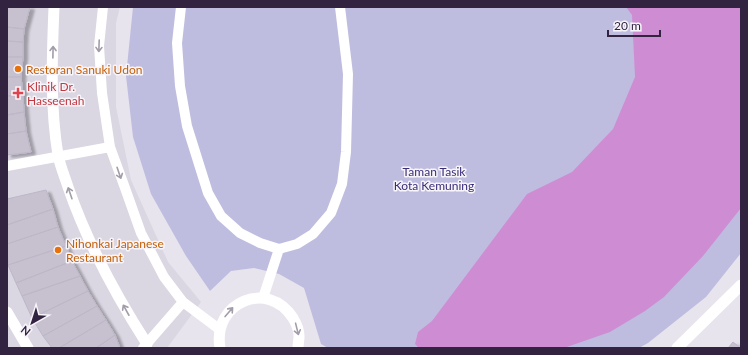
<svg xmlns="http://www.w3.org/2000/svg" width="748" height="355" viewBox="0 0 748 355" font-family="Lato,sans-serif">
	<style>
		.built { fill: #dad6e2 }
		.green { fill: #bfbddf }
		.water { fill: #ce8dd3 }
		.building { fill: #c6c0cf; stroke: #bdb7c8; filter: url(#shadow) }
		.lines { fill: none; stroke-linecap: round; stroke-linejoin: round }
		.service { stroke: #fff; stroke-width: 10 }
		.minor { stroke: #fff; stroke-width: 11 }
		.oneway { stroke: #a39ca9 }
		.food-dot { fill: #e8710a; stroke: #f7f5fa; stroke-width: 1.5 }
		.health-dot { fill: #e0444e; stroke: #f7f5fa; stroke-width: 1.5 }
		.labels { text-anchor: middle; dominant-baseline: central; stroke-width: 3; stroke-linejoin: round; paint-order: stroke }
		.food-label { font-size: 12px; fill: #c56008; stroke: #f7f5fa; text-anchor: start }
		.health-label { font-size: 12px; fill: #be3a42; stroke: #f7f5fa; text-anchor: start }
		.park-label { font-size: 12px; fill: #392d78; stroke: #f7f5fa }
	</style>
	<defs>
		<filter id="shadow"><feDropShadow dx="4.5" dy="2.5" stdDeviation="1" flood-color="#0004"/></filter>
	</defs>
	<rect width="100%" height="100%" fill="#e8e4ee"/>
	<path class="built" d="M 7,7 L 120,7 L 116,23 L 116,107 L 131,180 L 168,262 L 201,302 L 167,348 L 7,348 Z"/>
	<path class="green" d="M 133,7 L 741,7 L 741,253 L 706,297 L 648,343 L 639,348 L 328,348 L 321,344 L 304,288 L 279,274 L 254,268 L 231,271 L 210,291 L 186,256 L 151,194 L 133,137 L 126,76 Z"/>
	<path class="water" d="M 626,7 L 741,7 L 741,208 L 703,256 L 664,297 L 645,311 L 610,332 L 564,348 L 419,348 L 415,344 L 418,332 L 432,321 L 527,194 L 572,172 L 613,129 L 635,77 L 632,15 Z"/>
	<path class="building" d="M 7,7 L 30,7 L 24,29 L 7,27 Z
		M 7,27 L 24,29 L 23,42 L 7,41 Z
		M 7,41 L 23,42 L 23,57 L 7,57 Z
		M 7,57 L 23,57 L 21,77 L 7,77 Z
		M 7,77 L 21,77 L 23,95 L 7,96 Z
		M 23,95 L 24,112 L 7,115 L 7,96 Z
		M 24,112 L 26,131 L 7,134 L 7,115 Z
		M 26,131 L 31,152 L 7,155 L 7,134 Z
		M 46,190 L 53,209 L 7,225 L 7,199 Z
		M 53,209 L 58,227 L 7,244 L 7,225 Z
		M 58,227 L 66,246 L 8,265 L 7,244 Z
		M 66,246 L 72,261 L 16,283 L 8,265 Z
		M 72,261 L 80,276 L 22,296 L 16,283 Z
		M 80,276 L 88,291 L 32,318 L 22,296 Z
		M 88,291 L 97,306 L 43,336 L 32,318 Z
		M 97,306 L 106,320 L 59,348 L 52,348 L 43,336 Z
		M 106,320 L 115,335 L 96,348 L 59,348 Z
		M 115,335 L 120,348 L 96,348 Z
		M 733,342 L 741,348 L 728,348 Z"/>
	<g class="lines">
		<path class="service" d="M 103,7 L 99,46 L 102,93 L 110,147 L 125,188 L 141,233 L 164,277 L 183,302 L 219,329
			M 181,7 L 177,43 L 180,86 L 187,126 L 208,193 L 221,216 L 240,233 L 260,243 L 279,249 L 297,244 L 313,234 L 331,213 L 342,184 L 346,152 L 348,74 L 340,7
			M 7,166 L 110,147
			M 263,298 L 279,249
			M 143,348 L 183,302"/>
		<path class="minor" d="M 54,7 C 52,56 50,107 58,155 C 60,166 65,177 68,187 C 87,242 115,294 147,344
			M 7,312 L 28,348
			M 220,348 C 212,302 268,279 293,318 C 296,323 299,330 299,336 C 299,340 298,344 298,348
			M 677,348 L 741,285"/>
	</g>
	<defs><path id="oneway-shaft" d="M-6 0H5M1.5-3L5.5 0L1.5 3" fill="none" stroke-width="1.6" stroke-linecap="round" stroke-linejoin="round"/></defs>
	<g class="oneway">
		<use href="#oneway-shaft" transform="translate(99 46) rotate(92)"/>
		<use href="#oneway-shaft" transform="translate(53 52) rotate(-89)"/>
		<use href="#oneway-shaft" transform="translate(119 173) rotate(71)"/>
		<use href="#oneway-shaft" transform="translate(70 193) rotate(-109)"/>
		<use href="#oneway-shaft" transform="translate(126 310) rotate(-119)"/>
		<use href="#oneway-shaft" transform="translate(229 312) rotate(-49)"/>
		<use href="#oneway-shaft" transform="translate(297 329) rotate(76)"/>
	</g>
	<g class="food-dot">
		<circle cx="18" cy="69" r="4"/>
		<circle cx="58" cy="250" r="4"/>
	</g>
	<path class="health-dot" d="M16 87h4v4h4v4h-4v4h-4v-4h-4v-4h4z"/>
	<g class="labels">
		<g class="food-label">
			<text x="26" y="69">Restoran Sanuki Udon</text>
			<text x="66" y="243">Nihonkai Japanese<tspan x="66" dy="14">Restaurant</tspan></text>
		</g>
		<g class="health-label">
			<text x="27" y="86">Klinik Dr.<tspan x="27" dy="14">Hasseenah</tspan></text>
		</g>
		<g class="park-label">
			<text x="434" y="171">Taman Tasik<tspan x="434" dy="14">Kota Kemuning</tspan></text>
		</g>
	</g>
	<rect width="748" height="355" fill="none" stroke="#322340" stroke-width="16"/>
	<g transform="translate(32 323) rotate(219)" stroke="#f7f5fa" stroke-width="3" paint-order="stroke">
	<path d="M0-3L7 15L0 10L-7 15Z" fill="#322340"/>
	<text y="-6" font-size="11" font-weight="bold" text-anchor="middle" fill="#322340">N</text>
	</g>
	<path d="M608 30v6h52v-6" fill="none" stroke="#322340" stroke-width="2"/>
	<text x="614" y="30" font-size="12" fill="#322340" stroke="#f7f5fa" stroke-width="3" paint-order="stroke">20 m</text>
</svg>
